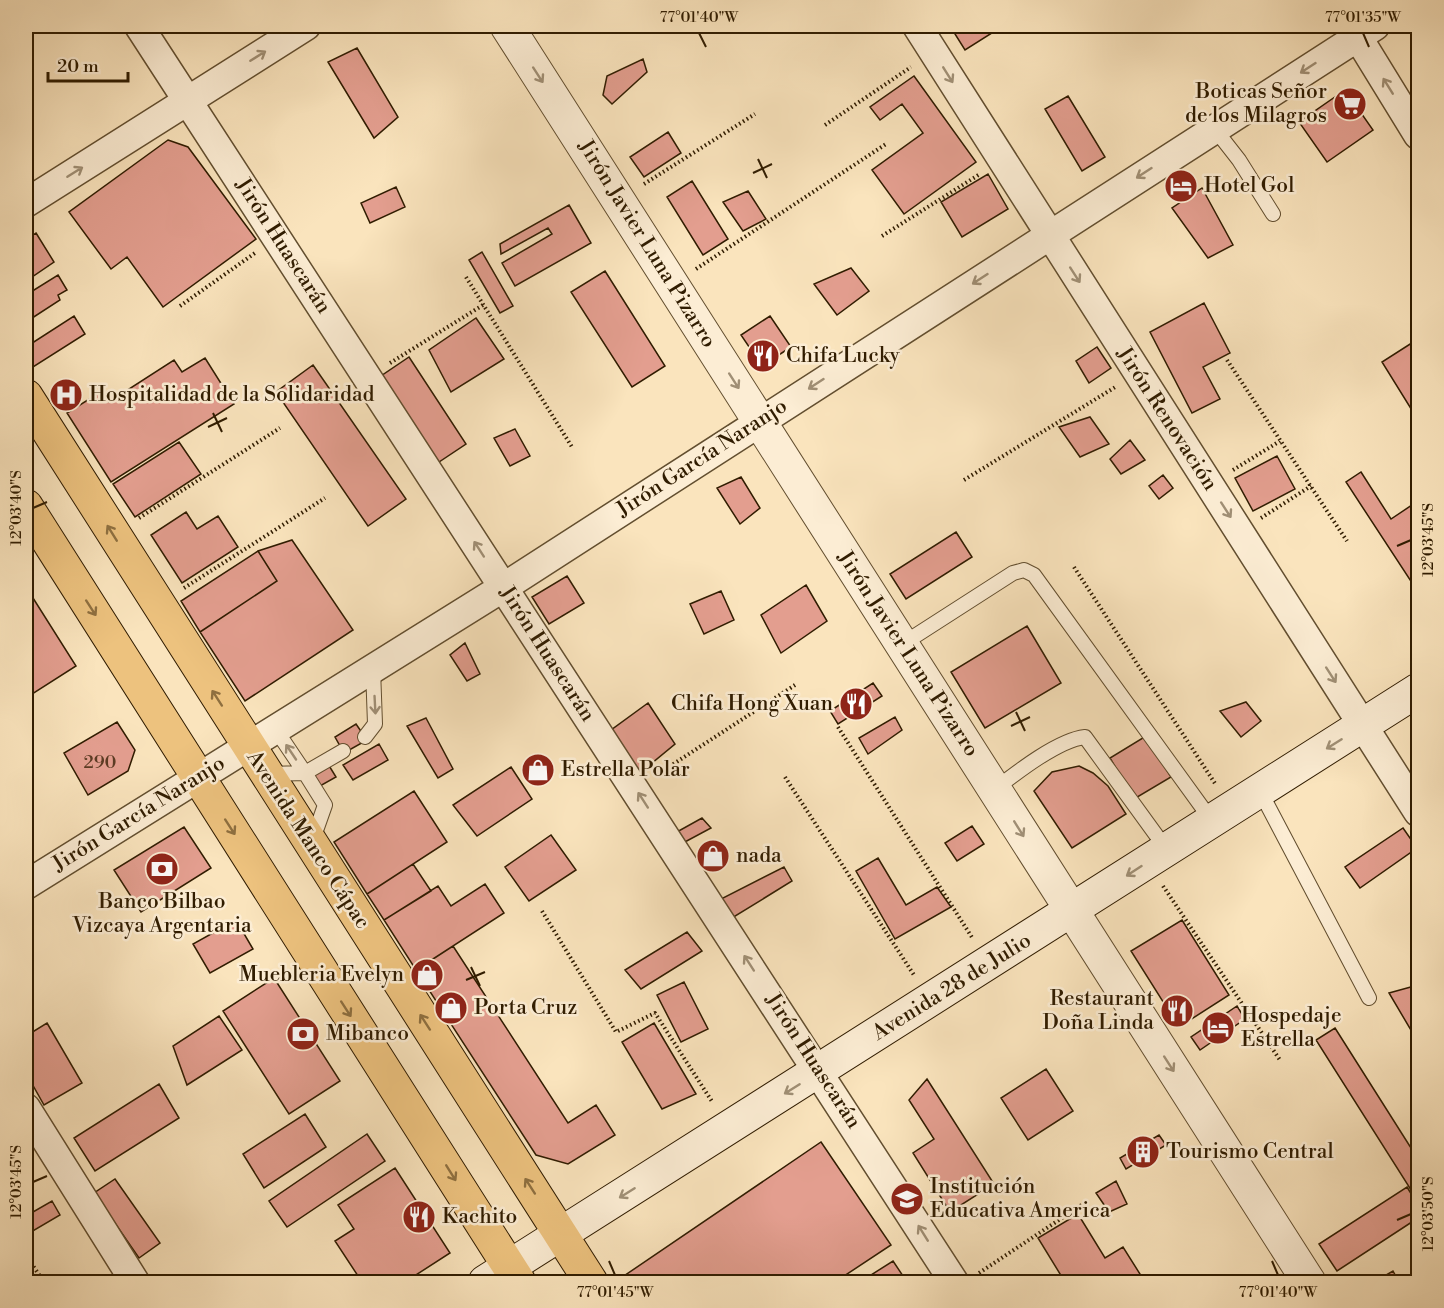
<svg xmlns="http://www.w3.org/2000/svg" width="1444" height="1308" viewBox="0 0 1444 1308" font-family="'Libre Bodoni',serif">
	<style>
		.building { fill: #e39e8f; stroke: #301c00; stroke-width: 1.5 }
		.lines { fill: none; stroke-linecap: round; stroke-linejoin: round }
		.service-casing { stroke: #624e2f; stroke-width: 16 }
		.minor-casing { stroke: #624e2f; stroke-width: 31 }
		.tertiary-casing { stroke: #624e2f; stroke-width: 35 }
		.secondary-casing { stroke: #301c00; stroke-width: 35 }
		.primary-casing { stroke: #301c00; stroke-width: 35 }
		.path { stroke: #301c00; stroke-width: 4; stroke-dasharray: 1.5 3; stroke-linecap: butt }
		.service { stroke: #fcedd4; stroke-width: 14 }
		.minor { stroke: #fcedd4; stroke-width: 28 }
		.tertiary { stroke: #fcedd4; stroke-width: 33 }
		.secondary { stroke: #fcedd4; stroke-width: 33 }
		.primary { stroke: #edc27e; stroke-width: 33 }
		.oneway { stroke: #a08f75 }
		.oneway2 { stroke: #8e6f3f }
		.ticks { fill: none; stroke: #301c00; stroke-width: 2 }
		.labels { text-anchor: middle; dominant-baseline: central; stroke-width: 5; stroke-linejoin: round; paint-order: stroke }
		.number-label { font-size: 18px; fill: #5d3c24 }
		.poi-label { font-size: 21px; fill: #301c00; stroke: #fcedd4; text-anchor: start }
		.street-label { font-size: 21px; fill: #301c00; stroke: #fcedd4 }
		.neatline { fill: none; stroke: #301c00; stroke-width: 2 }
		.ticks-label { font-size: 15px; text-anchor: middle; fill: #301c00 }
	</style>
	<rect width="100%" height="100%" fill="#fae4bd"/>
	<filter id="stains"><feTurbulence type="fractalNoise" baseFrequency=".00333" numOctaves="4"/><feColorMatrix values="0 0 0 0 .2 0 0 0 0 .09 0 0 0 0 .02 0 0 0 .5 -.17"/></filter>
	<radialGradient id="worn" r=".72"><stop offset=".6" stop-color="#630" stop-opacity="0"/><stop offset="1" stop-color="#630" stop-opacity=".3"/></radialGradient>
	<path class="building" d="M 950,26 L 1003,26 L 965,50 Z
		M 357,48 L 398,117 L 374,138 L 328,62 Z
		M 643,59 L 647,72 L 612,104 L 603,95 L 607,76 Z
		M 914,76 L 976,162 L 904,214 L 872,170 L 923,133 L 902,104 L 880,120 L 870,107 Z
		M 1345,90 L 1373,130 L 1327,162 L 1299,122 Z
		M 1068,96 L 1105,157 L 1082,171 L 1045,109 Z
		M 668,132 L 681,153 L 644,177 L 630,157 Z
		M 168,140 L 188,147 L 256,239 L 163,307 L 127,257 L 111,269 L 69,212 Z
		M 988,174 L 1008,209 L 962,237 L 941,202 Z
		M 692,181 L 728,239 L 703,255 L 667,197 Z
		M 396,187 L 405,207 L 370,223 L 361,203 Z
		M 1202,188 L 1233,245 L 1208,258 L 1172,208 Z
		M 748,191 L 766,219 L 743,231 L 723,202 Z
		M 569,205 L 591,243 L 515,286 L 502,263 L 552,234 L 548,228 L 501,254 L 500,244 Z
		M 36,233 L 54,262 L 26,281 L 26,240 Z
		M 482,252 L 513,306 L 500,313 L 469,260 Z
		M 851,268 L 869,291 L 837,315 L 814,284 Z
		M 605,271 L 665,366 L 632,387 L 571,292 Z
		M 58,275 L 67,290 L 58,295 L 60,300 L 26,322 L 26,295 Z
		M 1204,303 L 1230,353 L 1203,367 L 1220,399 L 1192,413 L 1150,332 Z
		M 74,316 L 85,334 L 33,367 L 26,356 L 26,347 Z
		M 770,316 L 791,347 L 762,366 L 741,335 Z
		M 476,318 L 504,359 L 451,392 L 429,350 Z
		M 1418,339 L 1417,365 L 1418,420 L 1382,362 Z
		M 1097,347 L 1111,368 L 1089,383 L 1076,361 Z
		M 409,357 L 466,444 L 436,464 L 378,378 Z
		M 205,358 L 234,404 L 111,482 L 67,413 L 102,391 L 109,402 L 174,360 L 182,372 Z
		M 313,365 L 406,499 L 368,526 L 276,392 Z
		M 1090,417 L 1109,444 L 1080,457 L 1059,427 Z
		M 515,429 L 530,456 L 510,466 L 494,438 Z
		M 1130,440 L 1145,460 L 1121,474 L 1110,459 Z
		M 179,442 L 201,474 L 135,517 L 113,484 Z
		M 1277,456 L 1295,489 L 1253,511 L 1235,478 Z
		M 1361,472 L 1391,519 L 1418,501 L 1418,592 L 1346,482 Z
		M 1163,475 L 1173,488 L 1159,499 L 1149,486 Z
		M 741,477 L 760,508 L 740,524 L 717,488 Z
		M 186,512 L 197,529 L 218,516 L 238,547 L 182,583 L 151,535 Z
		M 956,532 L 972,557 L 906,599 L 890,574 Z
		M 292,540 L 353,630 L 245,701 L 200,632 L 277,581 L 258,551 Z
		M 258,551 L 277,581 L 200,632 L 181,601 Z
		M 567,576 L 584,603 L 549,624 L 532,597 Z
		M 806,585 L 827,621 L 781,653 L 761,615 Z
		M 721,591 L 734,620 L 704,634 L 690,604 Z
		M 33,598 L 76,666 L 26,698 L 26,603 Z
		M 1027,626 L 1061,683 L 985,728 L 951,672 Z
		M 465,643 L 480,674 L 467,681 L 450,655 Z
		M 873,683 L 882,696 L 838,724 L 830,711 Z
		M 1246,702 L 1261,721 L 1241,737 L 1220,711 Z
		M 648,703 L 675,744 L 640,773 L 607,733 Z
		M 895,717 L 902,730 L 868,754 L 859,738 Z
		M 426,718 L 453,769 L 438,778 L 407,726 Z
		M 117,722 L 135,750 L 128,771 L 88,795 L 64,753 Z
		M 356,724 L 367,740 L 344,753 L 335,737 Z
		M 1146,736 L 1171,777 L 1134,799 L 1110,758 Z
		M 379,744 L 388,760 L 353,780 L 343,765 Z
		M 328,764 L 336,777 L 320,786 L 313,773 Z
		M 1079,766 L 1093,773 L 1108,786 L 1126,814 L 1072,848 L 1034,791 L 1052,772 Z
		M 511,767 L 532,799 L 477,836 L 453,805 Z
		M 414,791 L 447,842 L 367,894 L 334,842 Z
		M 702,818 L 711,828 L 683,843 L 675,833 Z
		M 972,826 L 984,844 L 957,861 L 945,843 Z
		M 184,827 L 211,868 L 141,912 L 114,870 Z
		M 1403,828 L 1417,848 L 1360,888 L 1345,867 Z
		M 551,835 L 576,870 L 529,901 L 505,867 Z
		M 878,858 L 906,905 L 937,887 L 951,907 L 895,939 L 856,871 Z
		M 413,864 L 431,891 L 384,920 L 367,894 Z
		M 784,867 L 792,881 L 732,918 L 721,899 Z
		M 485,884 L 504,913 L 416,970 L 384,920 L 438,886 L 451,906 Z
		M 236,920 L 253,949 L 210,973 L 193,944 Z
		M 1182,920 L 1229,995 L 1179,1027 L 1131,951 Z
		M 687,932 L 702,951 L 641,989 L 625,970 Z
		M 453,946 L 568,1123 L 596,1105 L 615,1135 L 568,1164 L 536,1155 L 416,970 Z
		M 274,978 L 340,1081 L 289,1114 L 223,1011 Z
		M 684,982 L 708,1029 L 681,1042 L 657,995 Z
		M 1418,985 L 1418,1042 L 1389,993 Z
		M 1237,1006 L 1245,1019 L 1200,1050 L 1191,1037 Z
		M 219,1016 L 242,1050 L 187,1085 L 173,1046 Z
		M 47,1023 L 82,1083 L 44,1105 L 26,1073 L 26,1036 Z
		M 654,1023 L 696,1094 L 662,1109 L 622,1042 Z
		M 1335,1028 L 1418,1159 L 1418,1201 L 1316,1040 Z
		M 1046,1069 L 1073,1111 L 1028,1140 L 1001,1098 Z
		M 927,1079 L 994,1184 L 950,1212 L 913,1153 L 934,1139 L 909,1100 Z
		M 159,1084 L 179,1118 L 95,1171 L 74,1138 Z
		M 305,1114 L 326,1147 L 264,1188 L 243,1154 Z
		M 367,1134 L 385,1161 L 287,1227 L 269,1201 Z
		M 1159,1135 L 1166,1145 L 1126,1169 L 1120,1158 Z
		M 821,1142 L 891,1245 L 835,1282 L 615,1282 Z
		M 395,1168 L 450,1253 L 405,1282 L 362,1282 L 335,1241 L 354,1229 L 338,1205 Z
		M 115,1179 L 160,1243 L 139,1258 L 94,1193 Z
		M 1116,1181 L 1127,1204 L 1109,1212 L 1096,1193 Z
		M 1407,1187 L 1418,1205 L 1418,1218 L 1337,1271 L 1319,1244 Z
		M 52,1201 L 60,1215 L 26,1235 L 26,1216 Z
		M 1078,1214 L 1105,1258 L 1123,1247 L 1145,1282 L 1065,1282 L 1038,1238 Z
		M 893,1261 L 907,1282 L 860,1282 Z
		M 1393,1271 L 1399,1282 L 1374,1282 Z"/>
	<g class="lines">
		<g class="service-casing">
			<path id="service" d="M 1214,128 L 1239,160 L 1273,214
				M 901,645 L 1013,573 L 1024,570 L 1034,575 L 1212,821
				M 276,730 L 305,773 L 343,751
				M 365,737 L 375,724 L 373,669
				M 269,774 L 305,773 L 325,805 L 313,839
				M 994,790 C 1016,773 1058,740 1085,737 L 1167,850
				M 1260,791 L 1369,998"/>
		</g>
		<g class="minor-casing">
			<path id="minor" d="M 139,26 L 954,1282
				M 917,26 L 1418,812
				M 1351,26 L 1418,135
				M 26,203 L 306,26
				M 26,885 L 504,587 L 1375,26
				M 26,1108 L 135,1282"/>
		</g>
		<g class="tertiary-casing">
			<path id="tertiary" d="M 507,26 L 1309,1282"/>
		</g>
		<g class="secondary-casing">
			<path id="secondary" d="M 485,1282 L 1418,690"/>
		</g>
		<g class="primary-casing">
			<path id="primary" d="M 26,396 L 591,1282
				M 26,506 L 519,1282"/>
		</g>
		<path class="path" d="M 825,125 L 911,67
			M 644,184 L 755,114
			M 882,236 L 980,174
			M 696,269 L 886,144
			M 466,277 L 572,447
			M 180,306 L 255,253
			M 1227,360 L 1347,541
			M 390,363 L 483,305
			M 1233,470 L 1280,441
			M 964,480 L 1117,386
			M 139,518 L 280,428
			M 1261,518 L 1311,486
			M 1074,567 L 1216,785
			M 184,588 L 325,498
			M 838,727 L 973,939
			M 658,774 L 795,685
			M 785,777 L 914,975
			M 1163,886 L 1280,1060
			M 542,911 L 616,1032 L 655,1013 L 713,1103
			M 31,1263 L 44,1282
			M 979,1273 L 1086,1202"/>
		<use href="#service" class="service"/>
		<use href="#minor" class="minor"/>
		<use href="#tertiary" class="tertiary"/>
		<use href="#secondary" class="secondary"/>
		<use href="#primary" class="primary"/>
	</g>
	<defs><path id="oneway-shaft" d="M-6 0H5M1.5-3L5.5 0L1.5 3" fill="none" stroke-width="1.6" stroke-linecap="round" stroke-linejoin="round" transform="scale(1.5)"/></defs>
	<g class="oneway">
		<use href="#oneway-shaft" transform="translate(258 56) rotate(-32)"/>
		<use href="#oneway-shaft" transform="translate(1308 68) rotate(147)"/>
		<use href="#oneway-shaft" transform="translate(538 75) rotate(57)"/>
		<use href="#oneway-shaft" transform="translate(948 75) rotate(58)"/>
		<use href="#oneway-shaft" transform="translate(1388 86) rotate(-122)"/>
		<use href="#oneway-shaft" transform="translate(75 172) rotate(-32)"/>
		<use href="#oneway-shaft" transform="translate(1144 173) rotate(147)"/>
		<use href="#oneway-shaft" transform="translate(1075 275) rotate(57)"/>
		<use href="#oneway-shaft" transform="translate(980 279) rotate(147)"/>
		<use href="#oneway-shaft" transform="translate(734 381) rotate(57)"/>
		<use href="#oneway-shaft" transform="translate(816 384) rotate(147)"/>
		<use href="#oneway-shaft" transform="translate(1226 510) rotate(57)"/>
		<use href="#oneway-shaft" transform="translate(479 549) rotate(-123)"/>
		<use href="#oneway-shaft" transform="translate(1331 675) rotate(57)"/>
		<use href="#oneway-shaft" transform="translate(375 705) rotate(87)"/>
		<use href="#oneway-shaft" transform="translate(1334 744) rotate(148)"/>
		<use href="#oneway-shaft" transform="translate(291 752) rotate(-124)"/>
		<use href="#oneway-shaft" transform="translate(643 800) rotate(-123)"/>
		<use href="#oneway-shaft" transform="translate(1019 829) rotate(58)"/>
		<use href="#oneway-shaft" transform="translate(1134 871) rotate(147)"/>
		<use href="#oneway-shaft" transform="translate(749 963) rotate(-123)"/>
		<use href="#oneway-shaft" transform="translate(1169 1064) rotate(57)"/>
		<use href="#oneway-shaft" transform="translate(792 1089) rotate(148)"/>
		<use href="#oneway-shaft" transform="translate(627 1193) rotate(148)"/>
		<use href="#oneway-shaft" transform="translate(923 1233) rotate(-122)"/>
	</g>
	<g class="oneway2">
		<use href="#oneway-shaft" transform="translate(112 533) rotate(-122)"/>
		<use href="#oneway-shaft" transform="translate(91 608) rotate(57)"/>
		<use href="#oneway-shaft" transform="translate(217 698) rotate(-123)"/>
		<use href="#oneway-shaft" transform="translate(230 827) rotate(57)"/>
		<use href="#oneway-shaft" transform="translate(346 1009) rotate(57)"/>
		<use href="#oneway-shaft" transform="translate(425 1022) rotate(-123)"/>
		<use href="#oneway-shaft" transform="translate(451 1173) rotate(58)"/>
		<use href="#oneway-shaft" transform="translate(530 1186) rotate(-123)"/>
	</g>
	<path class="ticks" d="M 699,33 L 706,47M 1363,33 L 1369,47M 758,159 L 767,178M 753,173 L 772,164M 213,413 L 222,432M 208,427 L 227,418M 33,508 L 47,502M 1397,546 L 1411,540M 1016,712 L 1025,731M 1011,726 L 1030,717M 471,967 L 480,986M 466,980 L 485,972M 33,1182 L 47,1176M 1397,1220 L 1411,1214M 609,1261 L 615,1275M 1272,1261 L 1278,1275"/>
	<defs>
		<g id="supermarket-disc" transform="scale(1.725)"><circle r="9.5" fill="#8f2418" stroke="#fcedd4"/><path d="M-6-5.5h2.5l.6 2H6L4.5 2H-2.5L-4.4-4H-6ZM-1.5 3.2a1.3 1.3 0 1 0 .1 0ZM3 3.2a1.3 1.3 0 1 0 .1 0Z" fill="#fff"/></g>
		<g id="hotel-disc" transform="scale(1.725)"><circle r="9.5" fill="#8f2418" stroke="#fcedd4"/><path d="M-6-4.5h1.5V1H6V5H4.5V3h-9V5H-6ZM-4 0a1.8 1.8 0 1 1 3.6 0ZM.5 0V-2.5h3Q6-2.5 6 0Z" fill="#fff"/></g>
		<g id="restaurant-disc" transform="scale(1.725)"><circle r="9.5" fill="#8f2418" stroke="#fcedd4"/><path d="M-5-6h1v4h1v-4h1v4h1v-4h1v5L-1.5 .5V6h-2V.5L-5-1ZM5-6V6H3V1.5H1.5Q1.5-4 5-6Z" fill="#fff"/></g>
		<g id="hospital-disc" transform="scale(1.725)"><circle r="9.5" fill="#8f2418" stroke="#fcedd4"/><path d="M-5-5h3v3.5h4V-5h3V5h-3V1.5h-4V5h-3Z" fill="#fff"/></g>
		<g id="shop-disc" transform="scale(1.725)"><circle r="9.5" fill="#8f2418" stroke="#fcedd4"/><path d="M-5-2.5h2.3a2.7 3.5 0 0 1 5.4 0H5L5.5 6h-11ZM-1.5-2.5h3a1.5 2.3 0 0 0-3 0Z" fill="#fff"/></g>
		<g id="bank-disc" transform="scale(1.725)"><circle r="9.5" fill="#8f2418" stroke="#fcedd4"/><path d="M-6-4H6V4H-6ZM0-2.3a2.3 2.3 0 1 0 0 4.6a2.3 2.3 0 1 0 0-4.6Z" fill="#fff"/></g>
		<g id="building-disc" transform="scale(1.725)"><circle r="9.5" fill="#8f2418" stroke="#fcedd4"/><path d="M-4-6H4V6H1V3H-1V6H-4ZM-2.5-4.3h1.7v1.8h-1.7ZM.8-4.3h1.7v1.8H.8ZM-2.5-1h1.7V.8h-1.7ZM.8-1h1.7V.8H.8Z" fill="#fff"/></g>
		<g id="school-disc" transform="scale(1.725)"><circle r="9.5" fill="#8f2418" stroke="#fcedd4"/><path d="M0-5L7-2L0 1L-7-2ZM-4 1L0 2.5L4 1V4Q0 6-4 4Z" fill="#fff"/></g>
	</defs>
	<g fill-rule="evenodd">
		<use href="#supermarket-disc" x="1350" y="104"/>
		<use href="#hotel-disc" x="1181" y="186"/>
		<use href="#restaurant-disc" x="763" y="356"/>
		<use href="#hospital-disc" x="66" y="395"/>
		<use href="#restaurant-disc" x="856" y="704"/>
		<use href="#shop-disc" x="538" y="770"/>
		<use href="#shop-disc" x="713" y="856"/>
		<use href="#bank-disc" x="162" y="869"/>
		<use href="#shop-disc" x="427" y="975"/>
		<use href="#shop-disc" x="451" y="1008"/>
		<use href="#restaurant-disc" x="1177" y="1011"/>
		<use href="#hotel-disc" x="1218" y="1028"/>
		<use href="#bank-disc" x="303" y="1034"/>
		<use href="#building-disc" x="1143" y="1152"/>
		<use href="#school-disc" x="907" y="1199"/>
		<use href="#restaurant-disc" x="419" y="1217"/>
	</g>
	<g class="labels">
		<g class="number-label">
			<text x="100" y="762">290</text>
		</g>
		<g class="poi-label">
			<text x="1327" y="92" text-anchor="end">Boticas Señor<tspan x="1327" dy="24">de los Milagros</tspan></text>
			<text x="1204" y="186">Hotel Gol</text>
			<text x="786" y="356">Chifa Lucky</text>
			<text x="89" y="395">Hospitalidad de la Solidaridad</text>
			<text x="833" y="704" text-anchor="end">Chifa Hong Xuan</text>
			<text x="561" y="770">Estrella Polar</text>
			<text x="736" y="856">nada</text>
			<text x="162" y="902" text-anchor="middle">Banco Bilbao<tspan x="162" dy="24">Vizcaya Argentaria</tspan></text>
			<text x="404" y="975" text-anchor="end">Muebleria Evelyn</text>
			<text x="1154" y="999" text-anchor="end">Restaurant<tspan x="1154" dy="24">Doña Linda</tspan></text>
			<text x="474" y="1008">Porta Cruz</text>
			<text x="1241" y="1016">Hospedaje<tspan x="1241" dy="24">Estrella</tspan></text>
			<text x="326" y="1034">Mibanco</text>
			<text x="1166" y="1152">Tourismo Central</text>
			<text x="930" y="1187">Institución<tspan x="930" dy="24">Educativa America</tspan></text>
			<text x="442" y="1217">Kachito</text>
		</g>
		<g class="street-label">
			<text transform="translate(647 244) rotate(58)">Jirón Javier Luna Pizarro</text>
			<text transform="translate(283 246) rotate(57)">Jirón Huascarán</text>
			<text transform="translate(1167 419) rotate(57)">Jirón Renovación</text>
			<text transform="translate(702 458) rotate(-33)">Jirón García Naranjo</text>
			<text transform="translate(547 654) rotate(57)">Jirón Huascarán</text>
			<text transform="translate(908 654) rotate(57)">Jirón Javier Luna Pizarro</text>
			<text transform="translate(139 814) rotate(-32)">Jirón García Naranjo</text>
			<text transform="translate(308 840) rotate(57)">Avenida Manco Cápac</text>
			<text transform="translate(952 987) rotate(-32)">Avenida 28 de Julio</text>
			<text transform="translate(813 1061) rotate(57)">Jirón Huascarán</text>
		</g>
	</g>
	<rect width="1444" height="1308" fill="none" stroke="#fae4bd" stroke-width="66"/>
	<path d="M48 72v9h80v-9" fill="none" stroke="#301c00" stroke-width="3"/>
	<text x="57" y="72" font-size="18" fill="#301c00" stroke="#fcedd4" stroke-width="4.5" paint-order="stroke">20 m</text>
	<rect x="33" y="33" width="1378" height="1242" class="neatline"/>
	<g class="ticks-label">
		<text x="699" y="22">77°01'40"W</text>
		<text x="1363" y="22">77°01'35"W</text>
		<text transform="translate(16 508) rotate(-90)" y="5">12°03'40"S</text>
		<text transform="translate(1428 540) rotate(-90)" y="5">12°03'45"S</text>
		<text transform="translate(16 1182) rotate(-90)" y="5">12°03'45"S</text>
		<text transform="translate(1428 1214) rotate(-90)" y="5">12°03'50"S</text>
		<text x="615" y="1297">77°01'45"W</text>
		<text x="1278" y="1297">77°01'40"W</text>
	</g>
	<rect width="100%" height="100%" filter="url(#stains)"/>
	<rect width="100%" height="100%" fill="url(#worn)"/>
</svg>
